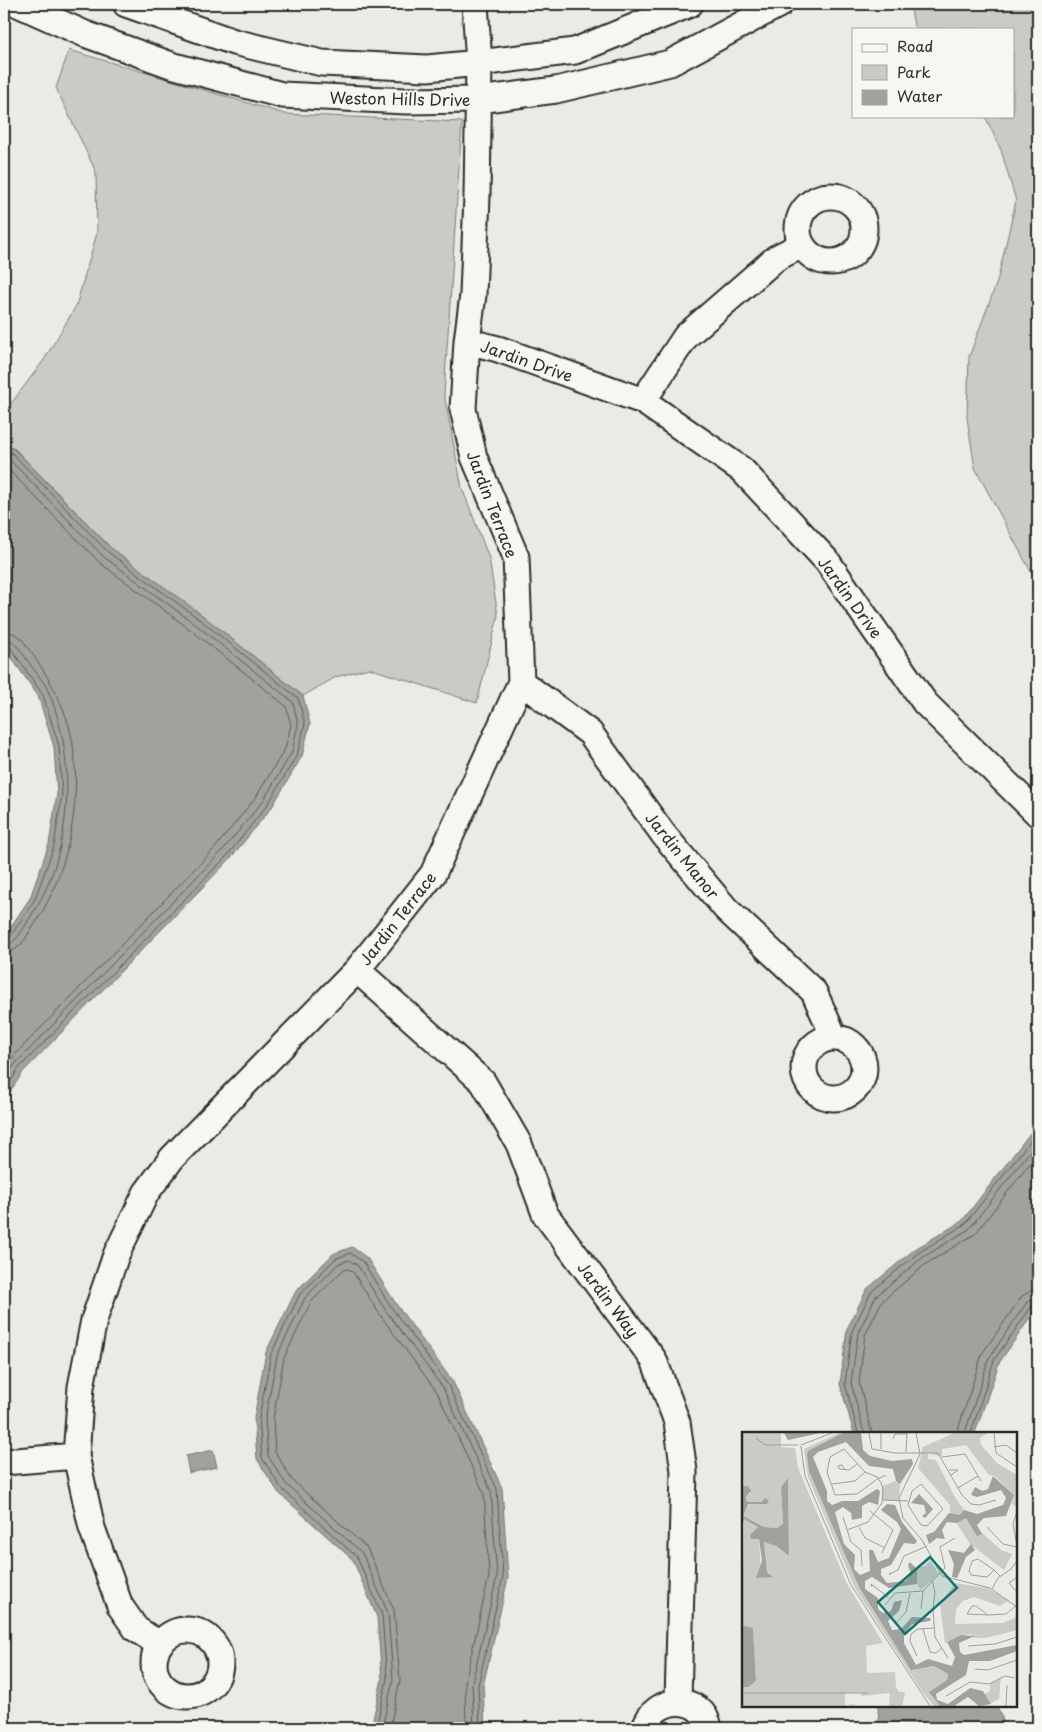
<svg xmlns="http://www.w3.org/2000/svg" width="1042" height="1732" viewBox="0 0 1042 1732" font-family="'Playpen Sans',sans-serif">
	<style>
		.green { fill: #cacac7; stroke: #7a7a79 }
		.water { fill: #a1a19e; stroke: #727270 }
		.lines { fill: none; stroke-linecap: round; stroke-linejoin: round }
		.shore { stroke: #5a5a59; stroke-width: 1 }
		.street-casing { stroke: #2b2b2b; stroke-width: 29 }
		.street { stroke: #f6f6f2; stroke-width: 25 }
		.labels { text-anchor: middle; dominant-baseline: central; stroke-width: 4; stroke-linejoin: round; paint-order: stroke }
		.street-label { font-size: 16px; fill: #2b2b2b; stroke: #f6f6f2 }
		.inset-road { fill: none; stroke: #9e9e9b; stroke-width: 1 }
		.view { fill: #0f766e; fill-opacity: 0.15; stroke: #0f766e; stroke-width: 2.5 }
		.inset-edge { fill: none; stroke: #2b2b2b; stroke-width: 2.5 }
	</style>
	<rect width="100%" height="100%" fill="#eaeae6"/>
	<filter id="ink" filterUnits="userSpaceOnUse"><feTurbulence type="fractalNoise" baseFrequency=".02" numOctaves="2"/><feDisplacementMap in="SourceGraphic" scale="10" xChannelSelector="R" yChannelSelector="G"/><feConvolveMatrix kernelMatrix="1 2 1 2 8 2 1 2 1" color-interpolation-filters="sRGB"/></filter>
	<g filter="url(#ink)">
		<path class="green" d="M 910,4 L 1038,4 L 1038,585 L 975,468 L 967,418 L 969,357 L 997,282 L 1016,201 L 1001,150 L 985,116 L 1013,116 L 1013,29 L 917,29 L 914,26 Z
			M 69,50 L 285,114 L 462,122 L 444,394 L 462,488 L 489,558 L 498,616 L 477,703 L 369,668 L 336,677 L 303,696 L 202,615 L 111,548 L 15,449 L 4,445 L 4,413 L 44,360 L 76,306 L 97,233 L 96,172 L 56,88 Z"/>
		<path class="water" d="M 4,445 L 14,449 L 111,548 L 202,615 L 303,696 L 310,724 L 302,756 L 272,807 L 229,860 L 23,1072 L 4,1101 L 4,937 L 30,898 L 49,844 L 57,794 L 54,747 L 38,696 L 4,647 Z
			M 1038,1123 L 1038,1306 L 999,1363 L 975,1433 L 854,1433 L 840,1384 L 847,1329 L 867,1289 L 915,1249 L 962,1221 Z
			M 352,1247 L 367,1258 L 396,1304 L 453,1382 L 502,1488 L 508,1578 L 483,1686 L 485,1728 L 371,1728 L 382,1679 L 377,1617 L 353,1560 L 278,1492 L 257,1459 L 254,1418 L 266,1352 L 296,1291 L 333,1254 Z
			M 213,1450 L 217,1467 L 189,1473 L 186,1456 Z
			M 878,1706 L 997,1706 L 1006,1728 L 879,1728 Z"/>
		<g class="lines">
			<path class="shore" d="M 4,450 L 12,453 L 108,552 L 199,619 L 298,698 L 305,724 L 297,755 L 268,804 L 226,857 L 19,1068 L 4,1092
				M 4,457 L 9,459 L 104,557 L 195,624 L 293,702 L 298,724 L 292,752 L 263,801 L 221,852 L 15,1064 L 4,1080
				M 4,465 L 100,563 L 191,630 L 286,706 L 291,725 L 285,749 L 256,797 L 215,848 L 4,1066
				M 4,631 L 13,633 L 20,637 C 44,669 67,704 73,745 C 82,807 67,878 31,930 C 24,941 18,952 4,953
				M 4,639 C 16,639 23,655 30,664 C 36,673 45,682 49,693 C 78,761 72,857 29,919 C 23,929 17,944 4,945
				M 4,645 L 10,647 L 43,695 L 59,746 L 62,794 L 54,846 L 35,899 L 10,937 L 4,939
				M 858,1433 L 845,1383 L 852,1331 L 871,1292 L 918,1253 L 965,1224 L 1038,1131
				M 864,1433 L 851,1383 L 858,1333 L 876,1296 L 922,1258 L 969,1229 L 1038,1141
				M 872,1433 L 859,1382 L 865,1335 L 882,1301 L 926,1264 L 975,1234 L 1038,1153
				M 957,1433 L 982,1354 L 1022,1296 L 1031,1291 L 1038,1290
				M 965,1433 L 989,1358 L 1027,1302 L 1038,1297
				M 971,1433 L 994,1360 L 1032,1306 L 1038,1304
				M 376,1728 L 387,1679 L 382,1615 L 357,1557 L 282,1489 L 262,1458 L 259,1418 L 271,1354 L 300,1294 L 335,1259 L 350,1253 L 363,1262 L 391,1307 L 448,1385 L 497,1489 L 503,1577 L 478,1685 L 480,1728
				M 382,1728 L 393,1680 L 388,1613 L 362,1553 L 286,1484 L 268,1456 L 265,1419 L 277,1356 L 305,1298 L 338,1264 L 349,1260 L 358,1266 L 386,1311 L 443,1388 L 491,1491 L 497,1577 L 472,1683 L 474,1728
				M 390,1728 L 400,1680 L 394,1610 L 367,1548 L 292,1480 L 275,1452 L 273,1419 L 284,1358 L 311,1302 L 343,1270 L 348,1269 L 353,1272 L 380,1315 L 437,1392 L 484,1493 L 489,1576 L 465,1682 L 466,1728"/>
			<g class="street-casing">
				<path id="street" d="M 18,4 L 85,34 L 171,65 L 282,95 L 406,101 L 478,100 L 556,90 L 670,63 L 780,4
					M 126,4 L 234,42 L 322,63 L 427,68 L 479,63 L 575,51 L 690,4
					M798 229a33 33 0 1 1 66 0a33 33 0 1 1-66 0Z
					M 467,341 L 498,349 L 643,401 L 742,470 L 827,561 L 925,703 L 1038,814
					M 643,401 L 686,336 L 776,258 L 802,245
					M 521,682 L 590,733 L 664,835 L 726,909 L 814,992 L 834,1037
					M 357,970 L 483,1082 L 519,1144 L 545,1214 L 654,1360 L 677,1422 L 684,1471 L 678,1702
					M804 1068a30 30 0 1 1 60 0a30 30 0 1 1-60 0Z
					M 4,1462 L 76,1456
					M154 1663a33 33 0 1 1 66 0a33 33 0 1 1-66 0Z
					M 159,1644 L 136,1629 L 120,1606 L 92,1528 L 76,1456 L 81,1387 L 94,1320 L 116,1255 L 146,1193 L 172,1158 L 357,970 L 433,874 L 521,682 L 516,557 L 474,457 L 463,409 L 467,341 L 473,295 L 477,196 L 479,63 L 475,4
					M 645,1728 C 653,1695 703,1693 709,1728"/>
			</g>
			<use href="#street" class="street"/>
		</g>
	</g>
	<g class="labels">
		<g class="street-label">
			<text transform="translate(400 98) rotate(1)">Weston Hills Drive</text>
			<text transform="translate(527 360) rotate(19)">Jardin Drive</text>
			<text transform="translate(493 504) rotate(69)">Jardin Terrace</text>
			<text transform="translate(851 597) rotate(54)">Jardin Drive</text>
			<text transform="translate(683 855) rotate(51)">Jardin Manor</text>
			<text transform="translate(397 918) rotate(-52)">Jardin Terrace</text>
			<text transform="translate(609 1299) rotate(53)">Jardin Way</text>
		</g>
	</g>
	<g transform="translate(742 1432)">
		<rect width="275" height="275" fill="#eaeae6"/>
		<path d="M 0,1 L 39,1 L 39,15 L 53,16 L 56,36 L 105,152 L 141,211 L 124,214 L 125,241 L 153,240 L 154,255 L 157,260 L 163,260 L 160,274 L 147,274 L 148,261 L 119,264 L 119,261 L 103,261 L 103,274 L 111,272 L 115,273 L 105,274 L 0,274 L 0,255 L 14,249 L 11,196 L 0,193 L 2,87 L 16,94 L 13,107 L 17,106 L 19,140 L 30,143 L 25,140 L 22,110 L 34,114 L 47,124 L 46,46 L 39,55 L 41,93 L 35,96 L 22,95 L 1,84 L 4,73 L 16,71 L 5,70 L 4,65 L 9,61 L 0,54 ZM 97,1 L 101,1 L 65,21 L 68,39 L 117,155 L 169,237 L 192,234 L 206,242 L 205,248 L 187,260 L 198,274 L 192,274 L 181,261 L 113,156 L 66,45 L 62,17 ZM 212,1 L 246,1 L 238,6 L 239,13 L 255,31 L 275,43 L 275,75 L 270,72 L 272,63 L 253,44 L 247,43 L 224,13 L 200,17 L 200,25 L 186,21 L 186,27 L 194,28 L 214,67 L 237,98 L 259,118 L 270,122 L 262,138 L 228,112 L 214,90 L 221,85 L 208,81 L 208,73 L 176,36 L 181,15 ZM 154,49 L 158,52 L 157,69 L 141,68 L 140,54 ZM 188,129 L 197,142 L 179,158 L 175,152 L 175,136 L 184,134 ZM 213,151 L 245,156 L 267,168 L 258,174 L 232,165 L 221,169 L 214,177 L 213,192 L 261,191 L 275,185 L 275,198 L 244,206 L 232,206 L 229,202 L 220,203 L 203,211 L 198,172 ZM 259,245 L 257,267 L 249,271 L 243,262 L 248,259 L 248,252 Z" fill="#cacac7"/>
		<path d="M 42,1 L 78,1 L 46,8 ZM 101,1 L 119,1 L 121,18 L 128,24 L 150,29 L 170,27 L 171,32 L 158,52 L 154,49 L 151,37 L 127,34 L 104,10 L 76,20 L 71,25 L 85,59 L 85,69 L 90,73 L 100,69 L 116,69 L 135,57 L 138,59 L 136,73 L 127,70 L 120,74 L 120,86 L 110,88 L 109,81 L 101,75 L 93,80 L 102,112 L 113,123 L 112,137 L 118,143 L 128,139 L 127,118 L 131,118 L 136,130 L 147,126 L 159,97 L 155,90 L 139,78 L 145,72 L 153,73 L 160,90 L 175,109 L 173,112 L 162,111 L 149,133 L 139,137 L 139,143 L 145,151 L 164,149 L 169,142 L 166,133 L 168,130 L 175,137 L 175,152 L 147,156 L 130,145 L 123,149 L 123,157 L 136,166 L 136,177 L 141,181 L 149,179 L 152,170 L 160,168 L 157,179 L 146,189 L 150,198 L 159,197 L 170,185 L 189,186 L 188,189 L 170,192 L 162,202 L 162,211 L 174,233 L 186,227 L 210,234 L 213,225 L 205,210 L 219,203 L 233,204 L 217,211 L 218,220 L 222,223 L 275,213 L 275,219 L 248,229 L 227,229 L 224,243 L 194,262 L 195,268 L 206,272 L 228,256 L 241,259 L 249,272 L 237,274 L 226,265 L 212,274 L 198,274 L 187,260 L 205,248 L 206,242 L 192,234 L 169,238 L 117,155 L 67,39 L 65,23 L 66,19 ZM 251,44 L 272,63 L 264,84 L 242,86 L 235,93 L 240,102 L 235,104 L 224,86 L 215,91 L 205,90 L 200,98 L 203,107 L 195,106 L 187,112 L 184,103 L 192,100 L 207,81 L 218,83 L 222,78 L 235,82 L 261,73 L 264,66 L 259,58 L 235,65 L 229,63 L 233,55 L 240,59 L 246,57 ZM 46,46 L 47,124 L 34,114 L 22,110 L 25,140 L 31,145 L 14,146 L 20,129 L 17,107 L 9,107 L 8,103 L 16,95 L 2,87 L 0,95 L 0,54 L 6,54 L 9,59 L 4,65 L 5,70 L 20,70 L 23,66 L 27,69 L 25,72 L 6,72 L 1,84 L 22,95 L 35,96 L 41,92 L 39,55 ZM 177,62 L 191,77 L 183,86 L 180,84 L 184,81 L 182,73 L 169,71 ZM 229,112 L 233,118 L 224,125 L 215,146 L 210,145 L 212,132 L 206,118 L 222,121 ZM 0,193 L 11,196 L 14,249 L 6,255 L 0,255 Z" fill="#a1a19e"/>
		<path class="inset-road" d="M 127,1 L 130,17 L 153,21 L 196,21 L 220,63 L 229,72 L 237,73 L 254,68M 139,1 L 139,17M 174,1 L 178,22 L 157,66 L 161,86 L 180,108 L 200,144 L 248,156 L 275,175M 252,1 L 254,21 L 275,35M 14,6 L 23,13 L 56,13M 151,7 L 153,2 L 165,2M 59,13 L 90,1M 59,14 L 63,44 L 109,153 L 188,274M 252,15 L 264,13 L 275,21M 164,20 L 165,1M 200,25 L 223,22 L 239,49M 103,38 L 100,33 L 96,34 L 97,37 L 98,37 L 107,38 L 115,32M 207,38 L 216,38 L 209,43M 90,52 L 113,49 L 123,40M 179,52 L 201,77 L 185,94 L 179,93 L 166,73 L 170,59 ZM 216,56 L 236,44M 141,68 L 166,69M 128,79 L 151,98 L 140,121M 275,79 L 271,92 L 275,114M 101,85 L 109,110 L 119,118 L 120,134M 117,95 L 123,106 L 143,116M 245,95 L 261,112 L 275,115M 105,98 L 126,90 L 140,71 L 141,57 L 139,51 L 136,46 L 135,45 L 123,40 L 102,17 L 88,25 L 85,40 L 93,63 L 115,62 L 134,48 L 136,46 L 138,46 L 141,44 L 144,44M 252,138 L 245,145 L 229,143 L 227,139 L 230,129 L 236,127 L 252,138 L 258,144M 149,142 L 147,142 L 156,138 L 162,124 L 185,114M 275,145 L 267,151 L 275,160M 190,148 L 193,160 L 191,177 L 193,205 L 206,226M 130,155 L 129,152 L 146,165M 250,157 L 256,146 L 269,137 L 275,129M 143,173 L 153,161 L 181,159 L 203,136 L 198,115 L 213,106M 230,174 L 234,174 L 246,183 L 225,182 ZM 179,177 L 181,159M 246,183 L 264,182 L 275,173M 155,190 L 164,180 L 168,161M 181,197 L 188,220 L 194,221 L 200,216M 226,214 L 253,212 L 275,205M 175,224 L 168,209 L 169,202 L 176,197 L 192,196M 233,237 L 246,238 L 275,228M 0,261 L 126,261M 204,264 L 228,250 L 247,252 L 263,244 L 273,246M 264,274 L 265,253"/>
		<path class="view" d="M 188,125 L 215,156 L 163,202 L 136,170 Z"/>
		<rect width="275" height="275" class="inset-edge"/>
	</g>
	<rect width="1042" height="1732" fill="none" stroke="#f6f6f2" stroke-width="20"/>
	<rect x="10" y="10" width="1022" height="1712" fill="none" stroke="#2b2b2b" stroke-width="2" filter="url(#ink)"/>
	<rect x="852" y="28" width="162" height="90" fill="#f6f6f2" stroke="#a5a5a2"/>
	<rect x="862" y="44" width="25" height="8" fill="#f6f6f2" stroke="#a5a5a2"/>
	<text x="897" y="52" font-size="15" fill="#2b2b2b">Road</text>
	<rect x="862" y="65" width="25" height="15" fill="#cacac7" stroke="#a5a5a2"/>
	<text x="897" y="78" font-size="15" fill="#2b2b2b">Park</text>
	<rect x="862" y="90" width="25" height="15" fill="#a1a19e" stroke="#a5a5a2"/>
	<text x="897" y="102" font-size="15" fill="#2b2b2b">Water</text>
</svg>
